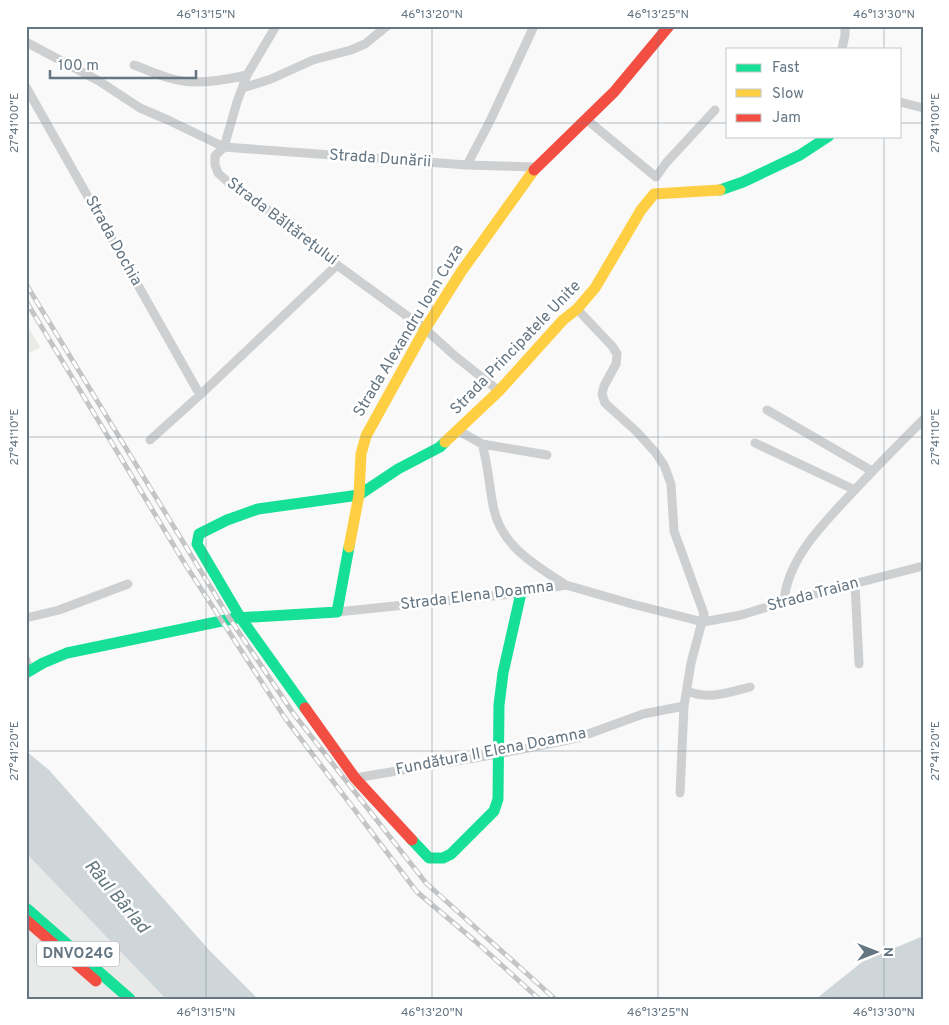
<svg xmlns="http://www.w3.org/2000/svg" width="949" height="1025" viewBox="0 0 949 1025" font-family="Overpass,sans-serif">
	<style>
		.built { fill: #e8e9e9 }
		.green { fill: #e8ebe6 }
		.water { fill: #ced6d9 }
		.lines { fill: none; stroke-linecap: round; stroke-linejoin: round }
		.street { stroke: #cecfd0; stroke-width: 9 }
		.fast { stroke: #16e098; stroke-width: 11 }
		.slow { stroke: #ffcf43; stroke-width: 11 }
		.jam { stroke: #f24e42; stroke-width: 11 }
		.rail-casing { stroke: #c3c5c6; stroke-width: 5 }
		.rail { stroke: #fff; stroke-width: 3; stroke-dasharray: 9; stroke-linecap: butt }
		.ticks { fill: none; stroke: #657683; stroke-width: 1; stroke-opacity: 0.45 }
		.labels { text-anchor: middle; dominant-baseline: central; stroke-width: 5; stroke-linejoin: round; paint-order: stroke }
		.shield { fill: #fff; stroke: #939fa8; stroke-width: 1 }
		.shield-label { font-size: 15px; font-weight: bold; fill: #657683 }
		.street-label { font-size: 16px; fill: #657683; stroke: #fff }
		.water-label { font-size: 18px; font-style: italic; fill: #60757c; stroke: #fff }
		.neatline { fill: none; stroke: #657683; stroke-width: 2 }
		.ticks-label { font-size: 12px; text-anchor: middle; fill: #657683 }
	</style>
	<rect width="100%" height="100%" fill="#f9f9f9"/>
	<path class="built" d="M 26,853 L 166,999 L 26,999 Z"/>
	<path class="green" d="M 26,323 L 40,347 L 26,355 Z"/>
	<path class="water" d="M 26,751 L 49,770 L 210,951 L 258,999 L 166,999 L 26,853 Z
		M 923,936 L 923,999 L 816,999 L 862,962 Z"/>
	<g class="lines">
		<path class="street" d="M 276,26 L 247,75 L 237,102 L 224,147 L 467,165 L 536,167
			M 26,42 L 99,81 L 140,108 L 168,120 L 224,147 L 215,156 L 215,165 L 218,173 L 228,182 L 289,225 L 337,265 L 425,329 L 455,356 L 499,391
			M 842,49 L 845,35 L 845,26
			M 134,65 C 153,72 173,82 194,82 C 212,82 230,79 247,75
			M 26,87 L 200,395
			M 243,88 L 271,79 L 313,60 L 351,50 L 365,44 L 387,26
			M 900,102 L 923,108
			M 586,119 L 656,177 L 666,163 L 715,110
			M 467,165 L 491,119 L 534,26
			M 577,309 L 612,346 L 617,354 L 616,364 L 604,386 L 602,394 L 605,403 L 637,432 L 655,452 L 664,465 L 671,484 L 674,531 L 704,614 L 691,663 L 684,706 L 680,793
			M 767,410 L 872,471
			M 459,431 L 482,444 L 547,455
			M 150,440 L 200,395 L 337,265
			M 755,443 L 855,490
			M 482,444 C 488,464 489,485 493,505 C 500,546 535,565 566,585
			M 855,584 L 859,664
			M 784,602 C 787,559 823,524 851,494 C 874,469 899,444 923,420
			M 337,612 L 521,593 L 566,585 L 632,604 L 703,622 L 741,615 L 784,602 L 923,566
			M 26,618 L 59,610 L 128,584
			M 26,660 L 29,670
			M 687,691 C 709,700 727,693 750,687
			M 355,778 L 498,754 L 563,741 L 580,737 L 643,714 L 684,706"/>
		<path class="fast" d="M 720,190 L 743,182 L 800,155 L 829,136
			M 26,673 L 43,663 L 67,653 L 236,618 L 337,612 L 349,547
			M 305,708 L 240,617 L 197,544 L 199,534 L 227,520 L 258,509 L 359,495 L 398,469 L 440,447 L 445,442
			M 412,840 L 429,858 L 443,858 L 451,854 L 494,811 L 498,799 L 499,705 L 503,673 L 521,593
			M 26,908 L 130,999"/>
		<path class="slow" d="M 445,442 L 499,391 L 563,320 L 577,309 L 595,288 L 641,210 L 654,194 L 720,190
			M 349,547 L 359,495 L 361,454 L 366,436 L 425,329 L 461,272 L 534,170"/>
		<path class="jam" d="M 534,170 L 614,92 L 669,26
			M 305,708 L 355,778 L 412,840
			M 26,920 L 96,981"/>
		<g class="rail-casing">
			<path id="rail" d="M 26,284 L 230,619 L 293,713 L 426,883 L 555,999
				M 26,301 L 185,564 L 285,718 L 417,892 L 475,941 L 539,999"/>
		</g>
		<use href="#rail" class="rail"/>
	</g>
	<path class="ticks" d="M 206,26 L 206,999M 432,26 L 432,999M 658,26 L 658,999M 884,26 L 884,49M 26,123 L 728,123M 900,123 L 923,123M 884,136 L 884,999M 26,437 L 923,437M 26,751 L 923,751"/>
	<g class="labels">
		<rect class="shield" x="37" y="941.5" width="82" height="25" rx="4"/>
		<g class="shield-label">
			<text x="78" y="954">DNVO24G</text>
		</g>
		<g class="street-label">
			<text transform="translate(380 159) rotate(4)">Strada Dunării</text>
			<text transform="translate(282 222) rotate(37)">Strada Băltărețului</text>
			<text transform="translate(113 241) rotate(61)">Strada Dochia</text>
			<text transform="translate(409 331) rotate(-59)">Strada Alexandru Ioan Cuza</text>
			<text transform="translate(516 348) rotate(-46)">Strada Principatele Unite</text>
			<text transform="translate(813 595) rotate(-15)">Strada Traian</text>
			<text transform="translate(477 596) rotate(-7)">Strada Elena Doamna</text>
			<text transform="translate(491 752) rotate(-11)">Fundătura II Elena Doamna</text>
		</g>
		<g class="water-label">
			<text transform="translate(116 897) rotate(50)">Râul Bârlad</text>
		</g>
	</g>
	<rect width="949" height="1025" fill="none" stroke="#ffffff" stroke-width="55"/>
	<rect x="726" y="48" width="175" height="90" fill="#ffffff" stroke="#c1c8cd"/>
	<rect x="736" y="64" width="25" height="8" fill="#16e098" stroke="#c1c8cd"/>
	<text x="772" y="72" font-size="15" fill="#657683">Fast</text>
	<rect x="736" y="89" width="25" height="8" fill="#ffcf43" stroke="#c1c8cd"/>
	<text x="772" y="98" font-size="15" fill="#657683">Slow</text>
	<rect x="736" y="114" width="25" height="8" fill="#f24e42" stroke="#c1c8cd"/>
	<text x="772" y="122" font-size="15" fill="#657683">Jam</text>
	<g transform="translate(876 952) rotate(90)" stroke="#ffffff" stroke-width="4" paint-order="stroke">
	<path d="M0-4L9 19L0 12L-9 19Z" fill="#657683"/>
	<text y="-8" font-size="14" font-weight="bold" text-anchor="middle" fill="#657683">N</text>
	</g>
	<path d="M50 70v8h146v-8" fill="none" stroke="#657683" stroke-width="2.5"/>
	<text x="58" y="70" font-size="15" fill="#657683" stroke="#ffffff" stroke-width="4" paint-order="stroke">100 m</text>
	<rect x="28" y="28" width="894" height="970" class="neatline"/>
	<g class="ticks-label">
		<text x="206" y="18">46°13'15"N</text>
		<text x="432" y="18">46°13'20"N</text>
		<text x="658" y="18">46°13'25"N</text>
		<text x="884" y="18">46°13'30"N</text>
		<text transform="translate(935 123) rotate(-90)" y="4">27°41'00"E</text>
		<text transform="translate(14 123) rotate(-90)" y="4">27°41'00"E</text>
		<text transform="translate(935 437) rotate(-90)" y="4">27°41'10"E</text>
		<text transform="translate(14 437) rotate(-90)" y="4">27°41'10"E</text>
		<text transform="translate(14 751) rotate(-90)" y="4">27°41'20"E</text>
		<text transform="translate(935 751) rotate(-90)" y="4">27°41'20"E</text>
		<text x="206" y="1016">46°13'15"N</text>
		<text x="432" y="1016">46°13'20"N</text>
		<text x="658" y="1016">46°13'25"N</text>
		<text x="884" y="1016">46°13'30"N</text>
	</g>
</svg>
